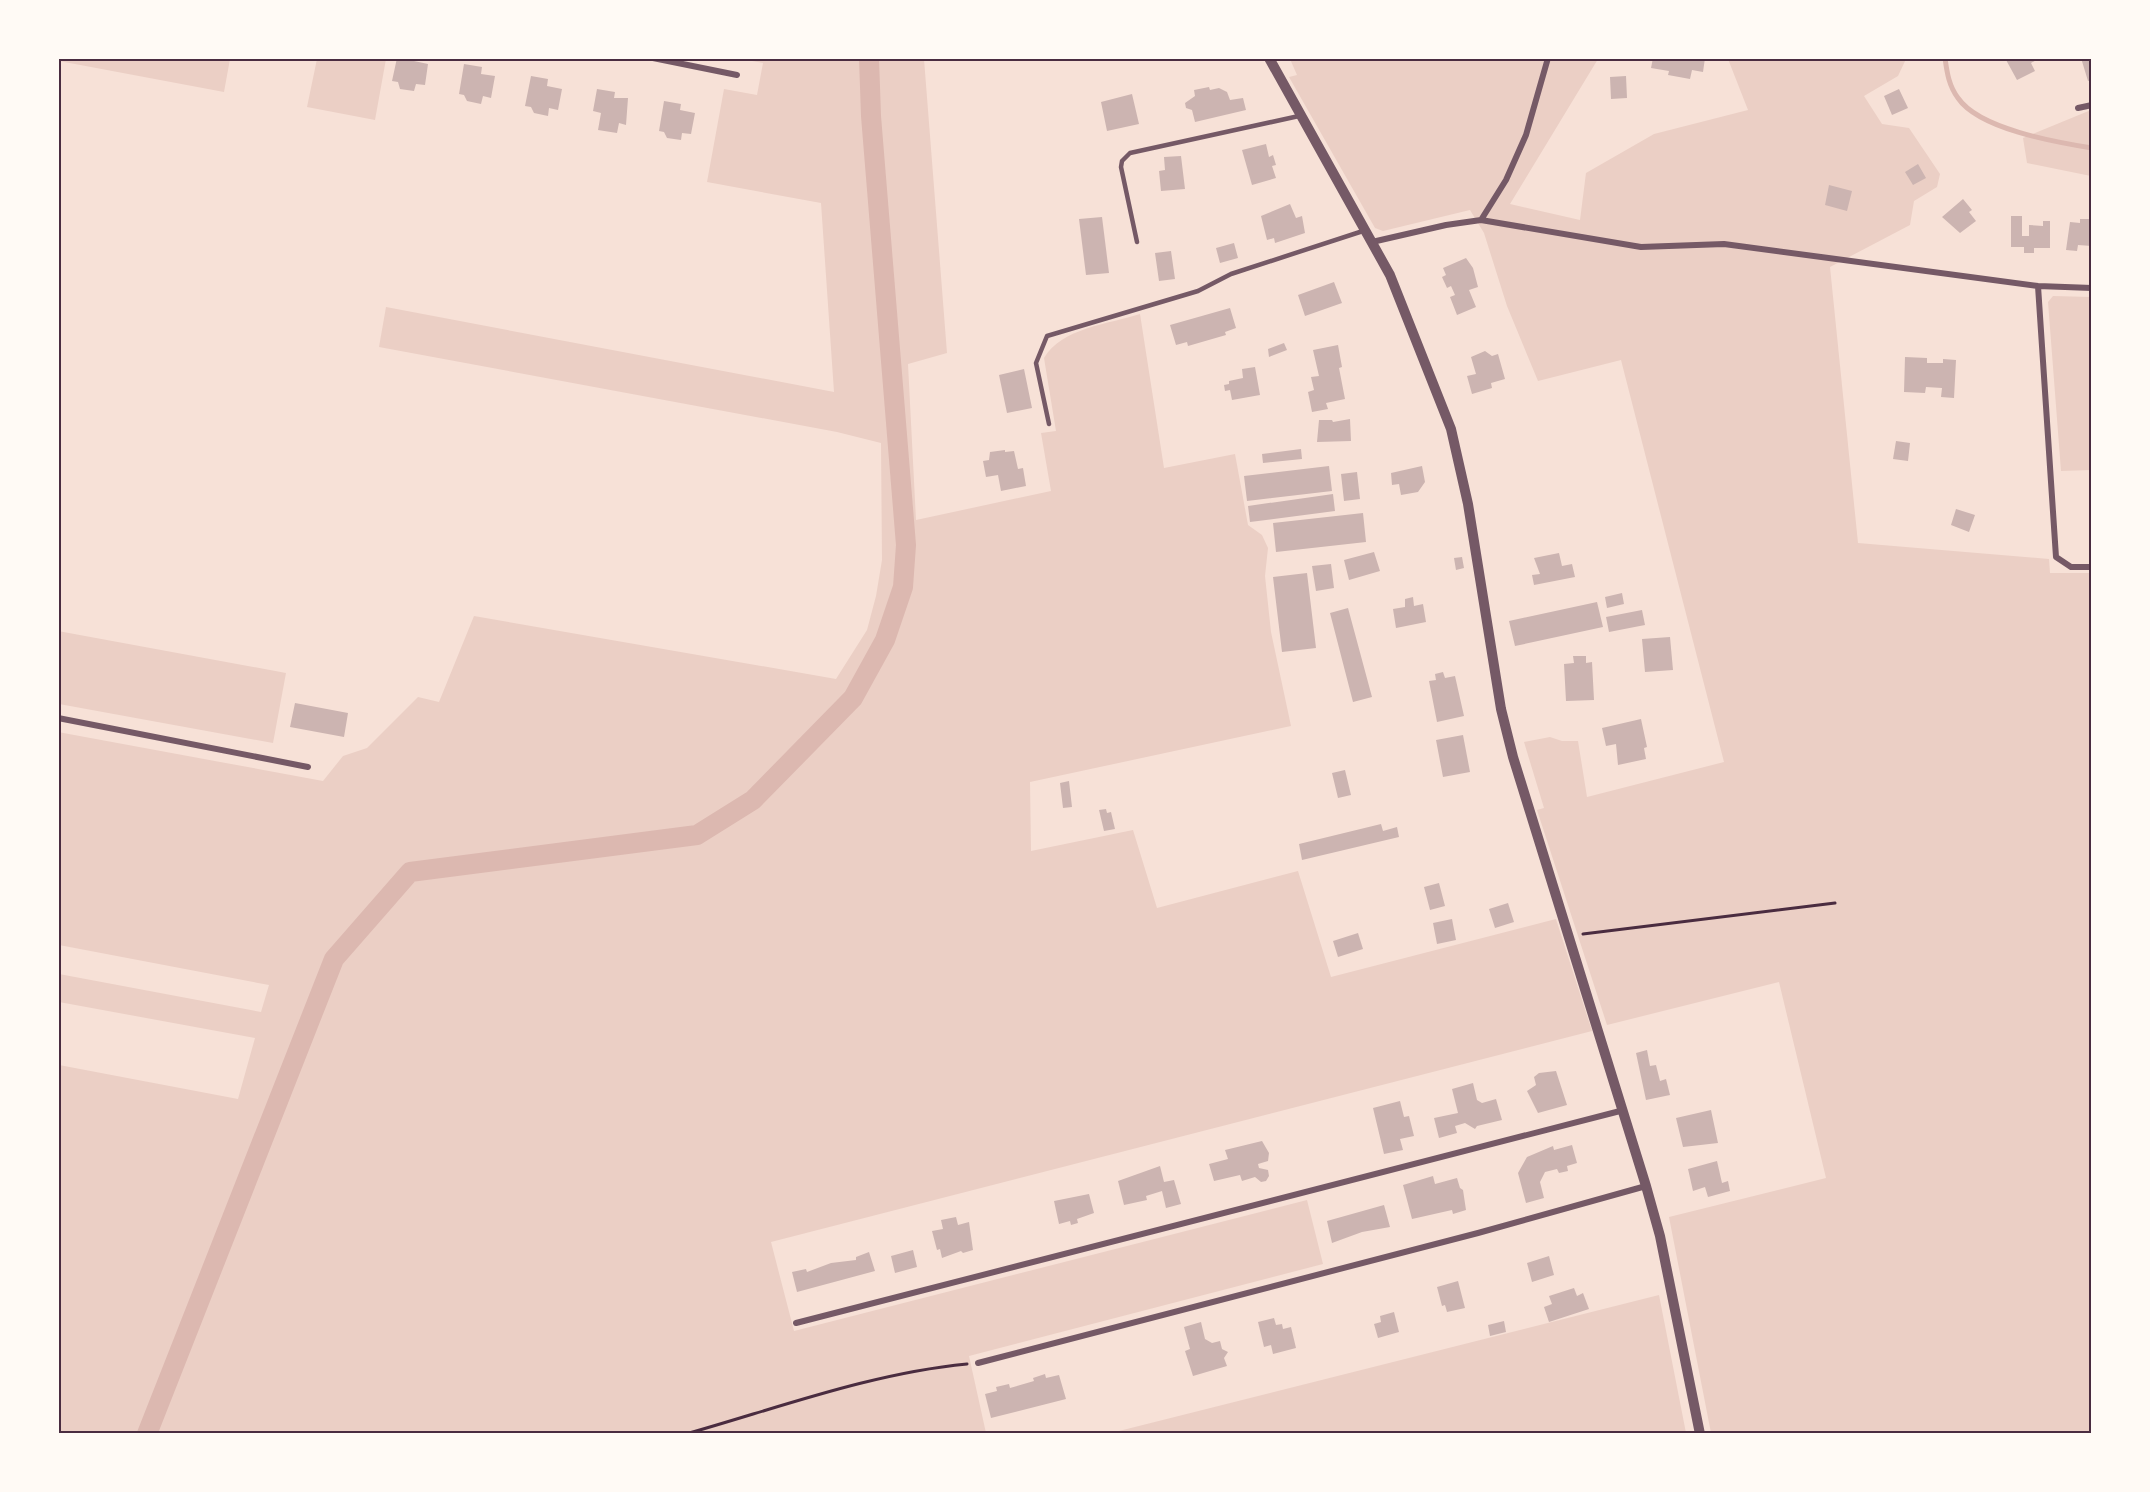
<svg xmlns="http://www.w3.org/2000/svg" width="2150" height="1492" viewBox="0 0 2150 1492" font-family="Lora,serif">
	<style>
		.green { fill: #ebcfc5 }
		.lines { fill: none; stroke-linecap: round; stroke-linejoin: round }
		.stream { stroke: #dcb8b0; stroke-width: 5 }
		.canal { stroke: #dcb8b0; stroke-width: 20 }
		.building { fill: #ccb4b1 }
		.path { stroke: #4a2c40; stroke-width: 3 }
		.service { stroke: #755966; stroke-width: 4.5 }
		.minor { stroke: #755966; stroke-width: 6 }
		.tertiary { stroke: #755966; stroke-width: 10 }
		.neatline { fill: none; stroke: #4a2c40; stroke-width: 2 }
	</style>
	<rect width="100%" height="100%" fill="#f7e1d7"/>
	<path class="green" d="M 58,59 L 59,58 L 230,59 L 224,92 L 59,61 Z
		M 317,59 L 386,59 L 375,120 L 307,107 Z
		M 741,59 L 924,59 L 947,353 L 908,364 L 916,520 L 1051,491 L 1041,433 L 1056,431 L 1044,358 C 1061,328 1109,324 1140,314 L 1164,468 L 1235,454 L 1248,525 L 1262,535 L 1268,548 L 1265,576 L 1271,632 L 1291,726 L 1030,782 L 1031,851 L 1133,830 L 1157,908 L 1298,871 L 1331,977 L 1556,919 L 1592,1031 L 771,1242 L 794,1331 L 1307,1200 L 1323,1264 L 969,1356 L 986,1433 L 59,1433 L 59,1065 L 238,1099 L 255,1038 L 59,1002 L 59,974 L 261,1012 L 269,985 L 59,945 L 58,732 L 323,781 L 343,756 L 367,748 L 418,697 L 439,702 L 474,616 L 836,679 L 867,630 L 876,596 L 882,560 L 881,443 L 837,432 L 379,347 L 386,307 L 834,392 L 821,203 L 707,182 L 724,89 L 757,95 L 763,63 Z
		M 1290,59 L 1598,59 L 1510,204 L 1580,220 L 1586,173 L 1654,134 L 1748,110 L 1728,59 L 1906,59 L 1898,76 L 1864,96 L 1882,124 L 1909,128 L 1940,174 L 1937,187 L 1914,201 L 1910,225 L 1830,267 L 1858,543 L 2049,559 L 2050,573 L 2091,573 L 2091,1433 L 1711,1433 L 1669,1217 L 1826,1178 L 1779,982 L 1607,1025 L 1537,810 L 1544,808 L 1524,742 L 1550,737 L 1562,741 L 1578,741 L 1587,797 L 1724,762 L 1621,360 L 1538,381 L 1507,306 L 1484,233 L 1470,210 L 1383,231 L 1375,228 L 1289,77 L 1297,75 Z
		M 2091,110 L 2091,176 L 2027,163 L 2023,138 Z
		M 2053,296 L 2091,297 L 2091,470 L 2061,471 L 2048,302 Z
		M 58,631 L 286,673 L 273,743 L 59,704 Z
		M 1659,1295 L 1686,1433 L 1111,1433 Z"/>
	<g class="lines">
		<path class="stream" d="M 1945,58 C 1947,73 1949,86 1958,98 C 1979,129 2055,142 2092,148"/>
		<path class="canal" d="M 147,1434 L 334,959 L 410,872 L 697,835 L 753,800 L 853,698 L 885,640 L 903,587 L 906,545 L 871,116 L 869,58"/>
	</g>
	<path class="building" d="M 397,58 L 414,58 L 414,61 L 428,64 L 425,85 L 416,84 L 414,91 L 400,89 L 398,82 L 392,81 Z
		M 1653,58 L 1705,58 L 1703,72 L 1692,70 L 1690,79 L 1668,75 L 1669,71 L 1651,68 Z
		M 2005,58 L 2040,58 L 2031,63 L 2035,71 L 2017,80 Z
		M 2081,58 L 2092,58 L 2092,80 L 2088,81 Z
		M 464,64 L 482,67 L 481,74 L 495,76 L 491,98 L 483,96 L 481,104 L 467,101 L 464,95 L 459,94 Z
		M 531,76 L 548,79 L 547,86 L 562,89 L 558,110 L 549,108 L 548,116 L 534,113 L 531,107 L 525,106 Z
		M 1626,76 L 1627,98 L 1611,99 L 1610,77 Z
		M 1209,87 L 1210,90 L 1219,88 L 1227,92 L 1230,100 L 1243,98 L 1246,110 L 1195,122 L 1192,110 L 1186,108 L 1185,103 L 1195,96 L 1194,90 Z
		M 597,89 L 615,92 L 614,98 L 628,98 L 626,125 L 619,123 L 617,133 L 598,130 L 601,113 L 593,111 Z
		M 1899,89 L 1908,108 L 1892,115 L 1884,96 Z
		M 1132,94 L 1139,124 L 1107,131 L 1101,102 Z
		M 664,101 L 681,104 L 680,110 L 695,113 L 691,134 L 682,133 L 681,140 L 667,138 L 664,132 L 659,131 Z
		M 1266,144 L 1269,157 L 1273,155 L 1276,165 L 1272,166 L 1276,178 L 1252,185 L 1242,150 Z
		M 1181,156 L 1185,189 L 1161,191 L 1159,171 L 1165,170 L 1164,157 Z
		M 1918,164 L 1926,178 L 1913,185 L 1905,172 Z
		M 1829,185 L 1852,191 L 1847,211 L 1825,205 Z
		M 1963,199 L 1972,210 L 1969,212 L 1976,221 L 1960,233 L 1942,217 Z
		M 1290,204 L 1296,218 L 1302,216 L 1305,233 L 1275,243 L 1274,238 L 1267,240 L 1261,216 Z
		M 2011,216 L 2022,216 L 2022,236 L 2029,236 L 2029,225 L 2043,226 L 2043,221 L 2050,221 L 2050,248 L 2034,248 L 2034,253 L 2024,253 L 2024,247 L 2011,247 Z
		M 1102,217 L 1109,273 L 1086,275 L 1079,219 Z
		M 2080,219 L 2092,219 L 2092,246 L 2078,245 L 2077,251 L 2066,250 L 2070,222 L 2080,223 Z
		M 1234,243 L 1238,258 L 1220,263 L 1216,248 Z
		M 1171,251 L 1175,279 L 1159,281 L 1155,253 Z
		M 1466,258 L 1473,268 L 1478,287 L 1469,290 L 1476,307 L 1457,315 L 1450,297 L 1455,295 L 1451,286 L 1447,288 L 1442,277 L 1446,275 L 1443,268 Z
		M 1334,282 L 1342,303 L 1305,316 L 1298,295 Z
		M 1230,308 L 1236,328 L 1225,332 L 1226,335 L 1188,346 L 1187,342 L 1176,345 L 1170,325 Z
		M 1284,343 L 1287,350 L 1269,357 L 1268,349 Z
		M 1338,345 L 1342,367 L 1339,368 L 1345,399 L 1326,403 L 1328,409 L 1312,412 L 1308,392 L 1314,390 L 1311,377 L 1319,376 L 1313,350 Z
		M 1485,351 L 1492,356 L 1498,354 L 1505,379 L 1491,383 L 1492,388 L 1472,394 L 1467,376 L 1476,374 L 1471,357 Z
		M 1905,357 L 1927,358 L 1927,363 L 1943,363 L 1943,359 L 1956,360 L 1954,398 L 1941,397 L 1942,388 L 1926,387 L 1925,393 L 1904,392 Z
		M 1255,367 L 1260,395 L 1232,400 L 1230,390 L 1225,391 L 1224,385 L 1229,384 L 1229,381 L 1243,378 L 1242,369 Z
		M 1024,369 L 1032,408 L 1007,413 L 999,375 Z
		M 1350,419 L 1351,441 L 1317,442 L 1319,420 L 1332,420 L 1333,422 Z
		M 1896,441 L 1910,443 L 1908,461 L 1893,459 Z
		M 1301,449 L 1302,459 L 1263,463 L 1262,454 Z
		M 1005,450 L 1005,452 L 1014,451 L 1018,469 L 1023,468 L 1026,486 L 1001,491 L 998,475 L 986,477 L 983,461 L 989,460 L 990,452 Z
		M 1329,466 L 1332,491 L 1247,501 L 1244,476 Z
		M 1422,466 L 1425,482 L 1418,492 L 1401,495 L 1399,484 L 1392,485 L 1391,473 Z
		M 1357,472 L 1360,499 L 1344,501 L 1341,474 Z
		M 1333,494 L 1335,511 L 1250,522 L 1248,506 Z
		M 1956,509 L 1975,515 L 1969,532 L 1951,525 Z
		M 1363,513 L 1366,542 L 1276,552 L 1273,523 Z
		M 1374,552 L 1380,571 L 1349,580 L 1344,560 Z
		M 1559,553 L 1562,566 L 1572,564 L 1575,577 L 1534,585 L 1532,575 L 1540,574 L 1534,558 Z
		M 1462,557 L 1464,568 L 1456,570 L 1454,558 Z
		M 1331,564 L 1334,588 L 1316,591 L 1312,566 Z
		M 1307,573 L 1316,648 L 1282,652 L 1273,577 Z
		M 1622,593 L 1624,604 L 1607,608 L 1605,597 Z
		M 1413,597 L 1414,606 L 1423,604 L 1426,622 L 1396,628 L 1393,609 L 1405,607 L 1405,599 Z
		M 1597,602 L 1603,627 L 1515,646 L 1509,621 Z
		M 1348,608 L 1372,697 L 1353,702 L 1330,613 Z
		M 1642,610 L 1645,625 L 1609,632 L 1606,617 Z
		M 1670,637 L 1673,670 L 1645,672 L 1642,639 Z
		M 1573,656 L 1586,656 L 1586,663 L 1592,662 L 1594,700 L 1566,701 L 1564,664 L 1574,663 Z
		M 1443,672 L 1445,678 L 1455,676 L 1464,716 L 1437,722 L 1429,681 L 1436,680 L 1435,674 Z
		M 295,703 L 348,713 L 344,737 L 290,727 Z
		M 1641,719 L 1647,747 L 1644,748 L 1646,759 L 1618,765 L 1616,744 L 1606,746 L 1602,728 Z
		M 1463,735 L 1470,772 L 1443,777 L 1436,740 Z
		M 1345,770 L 1351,795 L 1338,798 L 1332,773 Z
		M 1069,781 L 1072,807 L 1063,808 L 1060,783 Z
		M 1106,809 L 1107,813 L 1111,812 L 1115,829 L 1104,831 L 1099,810 Z
		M 1381,824 L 1383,831 L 1397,827 L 1399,837 L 1302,860 L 1299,844 Z
		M 1439,883 L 1445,906 L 1430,910 L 1424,887 Z
		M 1508,903 L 1514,922 L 1495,928 L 1489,909 Z
		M 1452,919 L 1456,940 L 1437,944 L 1433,923 Z
		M 1358,933 L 1363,949 L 1338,957 L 1333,941 Z
		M 1647,1050 L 1650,1066 L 1656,1065 L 1660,1081 L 1666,1079 L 1670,1095 L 1646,1100 L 1636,1053 Z
		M 1556,1071 L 1567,1105 L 1538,1113 L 1527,1091 L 1536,1085 L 1534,1077 L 1539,1073 Z
		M 1473,1083 L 1477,1100 L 1482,1103 L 1496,1099 L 1502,1120 L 1477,1126 L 1475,1129 L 1465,1123 L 1455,1126 L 1457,1133 L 1439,1138 L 1434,1118 L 1458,1113 L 1452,1089 Z
		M 1400,1101 L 1404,1117 L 1409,1116 L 1414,1136 L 1400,1139 L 1403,1150 L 1384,1154 L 1373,1108 Z
		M 1711,1110 L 1718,1143 L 1683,1147 L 1676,1118 Z
		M 1262,1141 L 1269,1153 L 1268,1161 L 1258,1164 L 1259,1168 L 1268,1170 L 1269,1176 L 1266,1181 L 1261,1182 L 1255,1177 L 1242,1181 L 1240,1175 L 1214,1181 L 1209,1164 L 1228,1159 L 1225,1150 Z
		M 1572,1145 L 1577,1163 L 1567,1166 L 1568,1171 L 1559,1173 L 1557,1169 L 1545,1172 L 1540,1182 L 1544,1198 L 1526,1203 L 1518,1173 L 1527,1157 L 1553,1146 L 1554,1150 Z
		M 1717,1161 L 1722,1183 L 1728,1181 L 1730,1191 L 1708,1197 L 1705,1187 L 1693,1191 L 1688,1169 Z
		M 1160,1166 L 1164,1182 L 1174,1180 L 1181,1204 L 1166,1208 L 1162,1191 L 1146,1196 L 1147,1200 L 1124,1205 L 1118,1181 Z
		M 1433,1176 L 1435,1184 L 1457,1178 L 1460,1188 L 1463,1190 L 1466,1210 L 1453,1214 L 1452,1210 L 1412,1219 L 1403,1185 Z
		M 1089,1194 L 1094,1213 L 1077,1219 L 1078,1223 L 1071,1225 L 1070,1221 L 1059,1224 L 1054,1201 Z
		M 1384,1205 L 1390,1227 L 1362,1232 L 1332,1243 L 1327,1221 Z
		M 956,1217 L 958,1225 L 969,1222 L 973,1250 L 963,1253 L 961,1251 L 942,1258 L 940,1249 L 937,1250 L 932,1231 L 943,1229 L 941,1220 Z
		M 913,1250 L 917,1267 L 895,1273 L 891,1256 Z
		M 869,1252 L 875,1271 L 797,1292 L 792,1272 L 806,1269 L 807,1272 L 831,1263 L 856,1260 L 856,1257 Z
		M 1549,1256 L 1554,1275 L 1532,1282 L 1527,1263 Z
		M 1458,1281 L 1465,1308 L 1447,1312 L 1445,1305 L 1442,1306 L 1437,1287 Z
		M 1574,1288 L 1577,1296 L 1583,1293 L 1589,1309 L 1549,1322 L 1544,1307 L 1552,1304 L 1549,1296 Z
		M 1394,1312 L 1399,1332 L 1378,1338 L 1374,1324 L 1381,1322 L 1380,1316 Z
		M 1274,1318 L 1276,1325 L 1282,1324 L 1283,1329 L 1291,1327 L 1296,1348 L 1273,1354 L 1271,1345 L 1264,1347 L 1258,1322 Z
		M 1504,1321 L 1506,1332 L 1490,1336 L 1488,1325 Z
		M 1201,1322 L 1205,1339 L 1212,1343 L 1220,1341 L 1222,1349 L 1228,1352 L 1224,1358 L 1227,1366 L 1193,1376 L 1185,1351 L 1190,1349 L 1184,1327 Z
		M 1045,1374 L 1046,1378 L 1059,1375 L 1066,1399 L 991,1418 L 985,1394 L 997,1391 L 996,1387 L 1009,1384 L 1010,1388 L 1034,1381 L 1033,1378 Z"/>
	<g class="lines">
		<path class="path" d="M 1583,934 L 1835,903
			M 686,1434 C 778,1408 872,1373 967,1364"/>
		<path class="service" d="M 1137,242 L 1121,167 L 1122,161 L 1130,153 L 1299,116
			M 1049,424 L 1036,363 L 1047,336 L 1198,291 L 1231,274 L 1363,231"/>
		<path class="minor" d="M 653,58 L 737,75
			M 2078,108 L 2092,105
			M 1481,220 L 1506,180 L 1526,135 L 1548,58
			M 1372,242 L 1446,225 L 1481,220 L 1641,247 L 1724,244 L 2038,286 L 2092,288
			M 2038,286 L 2056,557 L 2071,567 L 2092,567
			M 58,718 L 308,767
			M 796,1323 L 1624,1110
			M 978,1363 L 1478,1233 L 1646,1186"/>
		<path class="tertiary" d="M 1269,58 L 1390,275 L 1451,429 L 1468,504 L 1501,709 L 1513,757 L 1646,1186 L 1660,1236 L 1700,1434"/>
	</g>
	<rect width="2150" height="1492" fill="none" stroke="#fffaf5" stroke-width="120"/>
	<rect x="60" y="60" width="2030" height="1372" class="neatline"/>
</svg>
